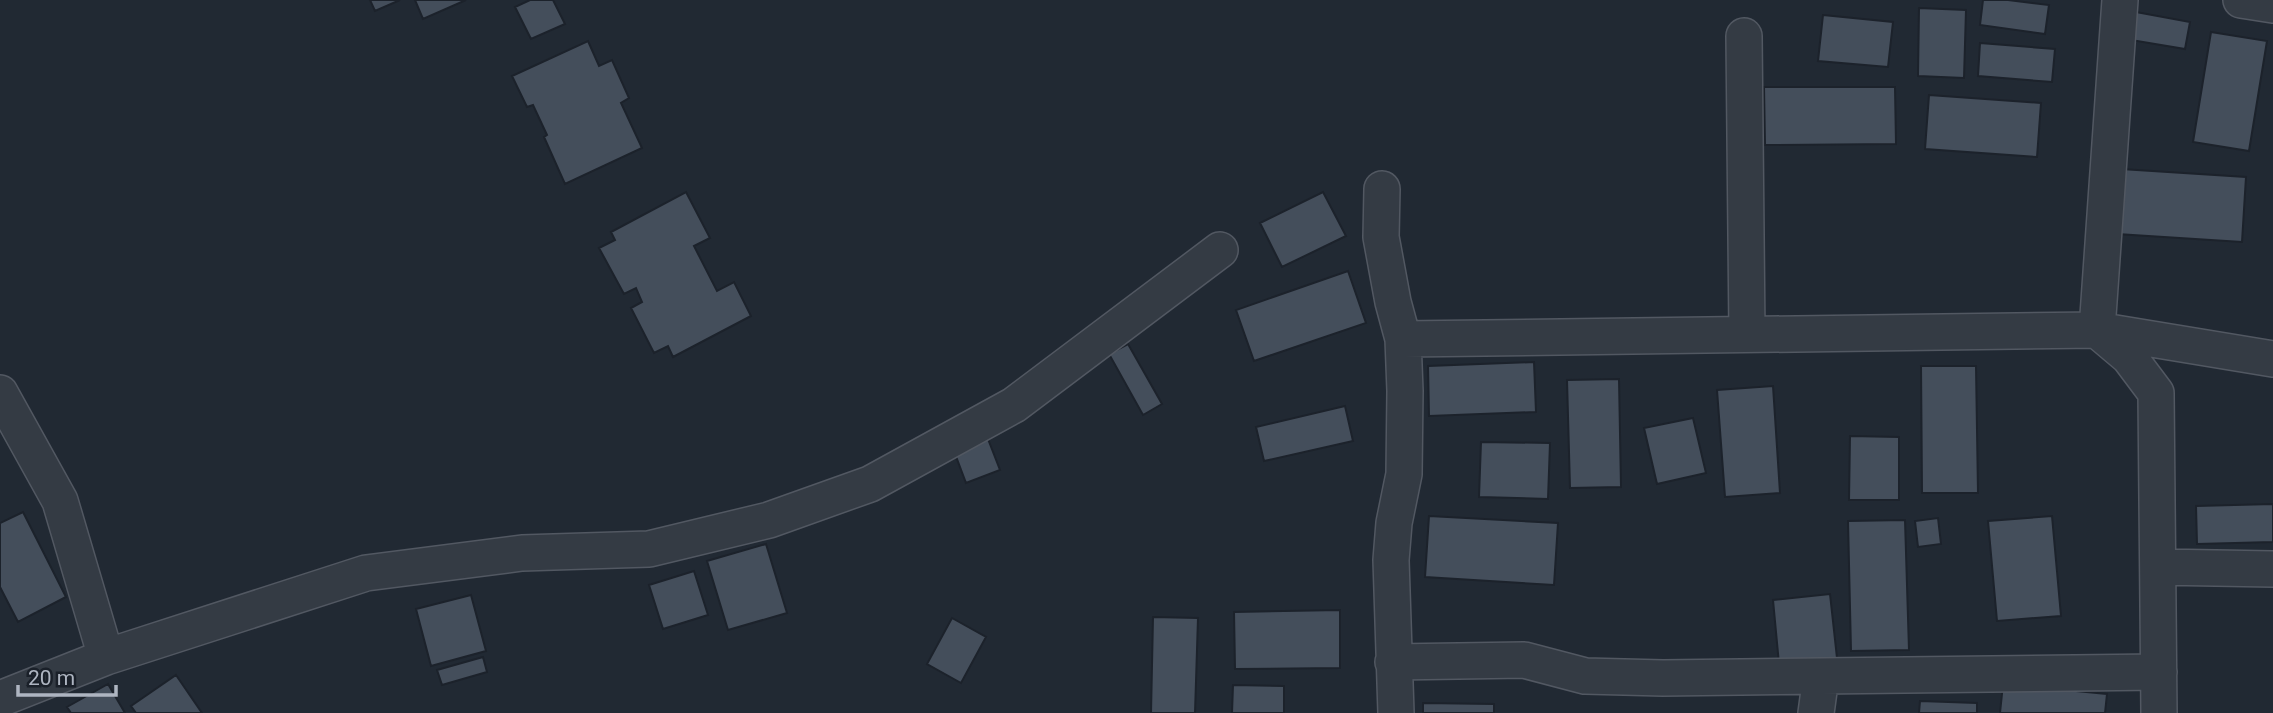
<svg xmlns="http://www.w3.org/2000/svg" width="2273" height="713" viewBox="0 0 2273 713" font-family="Roboto,sans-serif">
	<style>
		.building { fill: #444e5b; stroke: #1c222b; stroke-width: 2 }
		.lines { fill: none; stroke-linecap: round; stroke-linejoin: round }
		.street-casing { stroke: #525862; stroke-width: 38 }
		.street { stroke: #343b44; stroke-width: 35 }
	</style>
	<rect width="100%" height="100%" fill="#212933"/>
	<path class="building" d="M 370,0 L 400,0 L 375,11 Z
		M 415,0 L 466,0 L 423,19 Z
		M 530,0 L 553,0 L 565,24 L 531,39 L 515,7 Z
		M 1983,0 L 2008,0 L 2049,5 L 2045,34 L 1980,25 Z
		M 1919,8 L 1966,10 L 1964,78 L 1918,76 Z
		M 2136,12 L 2190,22 L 2185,49 L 2131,40 Z
		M 1823,15 L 1893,22 L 1888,67 L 1818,61 Z
		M 2211,32 L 2267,41 L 2249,151 L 2193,142 Z
		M 588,41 L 599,66 L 612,60 L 629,98 L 621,103 L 642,148 L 565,184 L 544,137 L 547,135 L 533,105 L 527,107 L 512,76 Z
		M 1980,43 L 2055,49 L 2052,82 L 1978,76 Z
		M 1764,87 L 1895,87 L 1896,144 L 1765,145 Z
		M 1929,95 L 2041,103 L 2037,157 L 1925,149 Z
		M 2121,169 L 2246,177 L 2242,242 L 2117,234 Z
		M 686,192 L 710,238 L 694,246 L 717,291 L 734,282 L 751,316 L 673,357 L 668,346 L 654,353 L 631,308 L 642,302 L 636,288 L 624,294 L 599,248 L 615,240 L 611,232 Z
		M 1323,192 L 1346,236 L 1282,267 L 1260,223 Z
		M 1348,271 L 1366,323 L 1254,361 L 1236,310 Z
		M 1128,344 L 1162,404 L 1143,415 L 1109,354 Z
		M 1534,362 L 1536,412 L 1429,416 L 1428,366 Z
		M 1921,366 L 1976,366 L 1978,493 L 1922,493 Z
		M 1619,379 L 1621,487 L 1570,488 L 1567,380 Z
		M 1773,386 L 1780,493 L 1725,497 L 1717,390 Z
		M 1345,406 L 1353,441 L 1264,461 L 1256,427 Z
		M 1693,418 L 1706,473 L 1657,484 L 1644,428 Z
		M 1850,436 L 1899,437 L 1899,500 L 1849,500 Z
		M 988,439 L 1000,470 L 966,483 L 954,451 Z
		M 1481,442 L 1550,443 L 1548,499 L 1479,497 Z
		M 2273,504 L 2273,542 L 2197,544 L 2196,506 Z
		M 23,512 L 66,597 L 18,622 L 0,587 L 0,523 Z
		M 1429,516 L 1558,523 L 1554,585 L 1425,577 Z
		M 2052,516 L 2061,616 L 1997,621 L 1988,521 Z
		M 1938,518 L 1941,544 L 1918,547 L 1915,521 Z
		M 1905,520 L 1909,650 L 1851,651 L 1848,521 Z
		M 766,544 L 787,613 L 728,630 L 707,561 Z
		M 694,571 L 708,615 L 663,629 L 649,585 Z
		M 1830,594 L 1837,658 L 1779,664 L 1773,600 Z
		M 471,595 L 486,651 L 431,666 L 416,609 Z
		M 1340,610 L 1340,668 L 1235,669 L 1234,612 Z
		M 1153,617 L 1198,618 L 1195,713 L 1151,713 Z
		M 952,618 L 986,637 L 961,683 L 927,664 Z
		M 483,657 L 487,672 L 442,685 L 437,670 Z
		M 176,675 L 202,713 L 136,713 L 131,706 Z
		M 108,684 L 125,713 L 71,713 L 67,707 Z
		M 2003,684 L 2107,694 L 2105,713 L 2000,713 Z
		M 1233,685 L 1284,686 L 1284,713 L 1232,713 Z
		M 1920,701 L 1977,703 L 1977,713 L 1919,713 Z
		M 1423,703 L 1494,704 L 1494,713 L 1423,713 Z"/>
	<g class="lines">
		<g class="street-casing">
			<path id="street" d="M 2120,0 L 2097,330 L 2129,357 L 2156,393 L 2159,713
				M 2241,0 L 2273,5
				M 1744,36 L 1747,334
				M 1382,189 L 1381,237 L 1393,302 L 1403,339 L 1405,391 L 1404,474 L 1394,523 L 1391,560 L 1396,713
				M 1403,339 L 2097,330 L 2273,359
				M 0,393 L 60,501 L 106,657
				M 2158,567 L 2273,569
				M 1393,662 L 1524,660 L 1585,676 L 1663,678 L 2159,672
				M 0,699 L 106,657 L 366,573 L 522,553 L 649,549 L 769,520 L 870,484 L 1014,405 L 1220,250
				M 1816,713 L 1821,676"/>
		</g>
		<use href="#street" class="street"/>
	</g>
	<path d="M18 685v10h98v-10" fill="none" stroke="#aeb5c1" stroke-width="3.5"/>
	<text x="28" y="685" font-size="21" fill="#aeb5c1" stroke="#1a2029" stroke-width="5" paint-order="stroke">20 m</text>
</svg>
